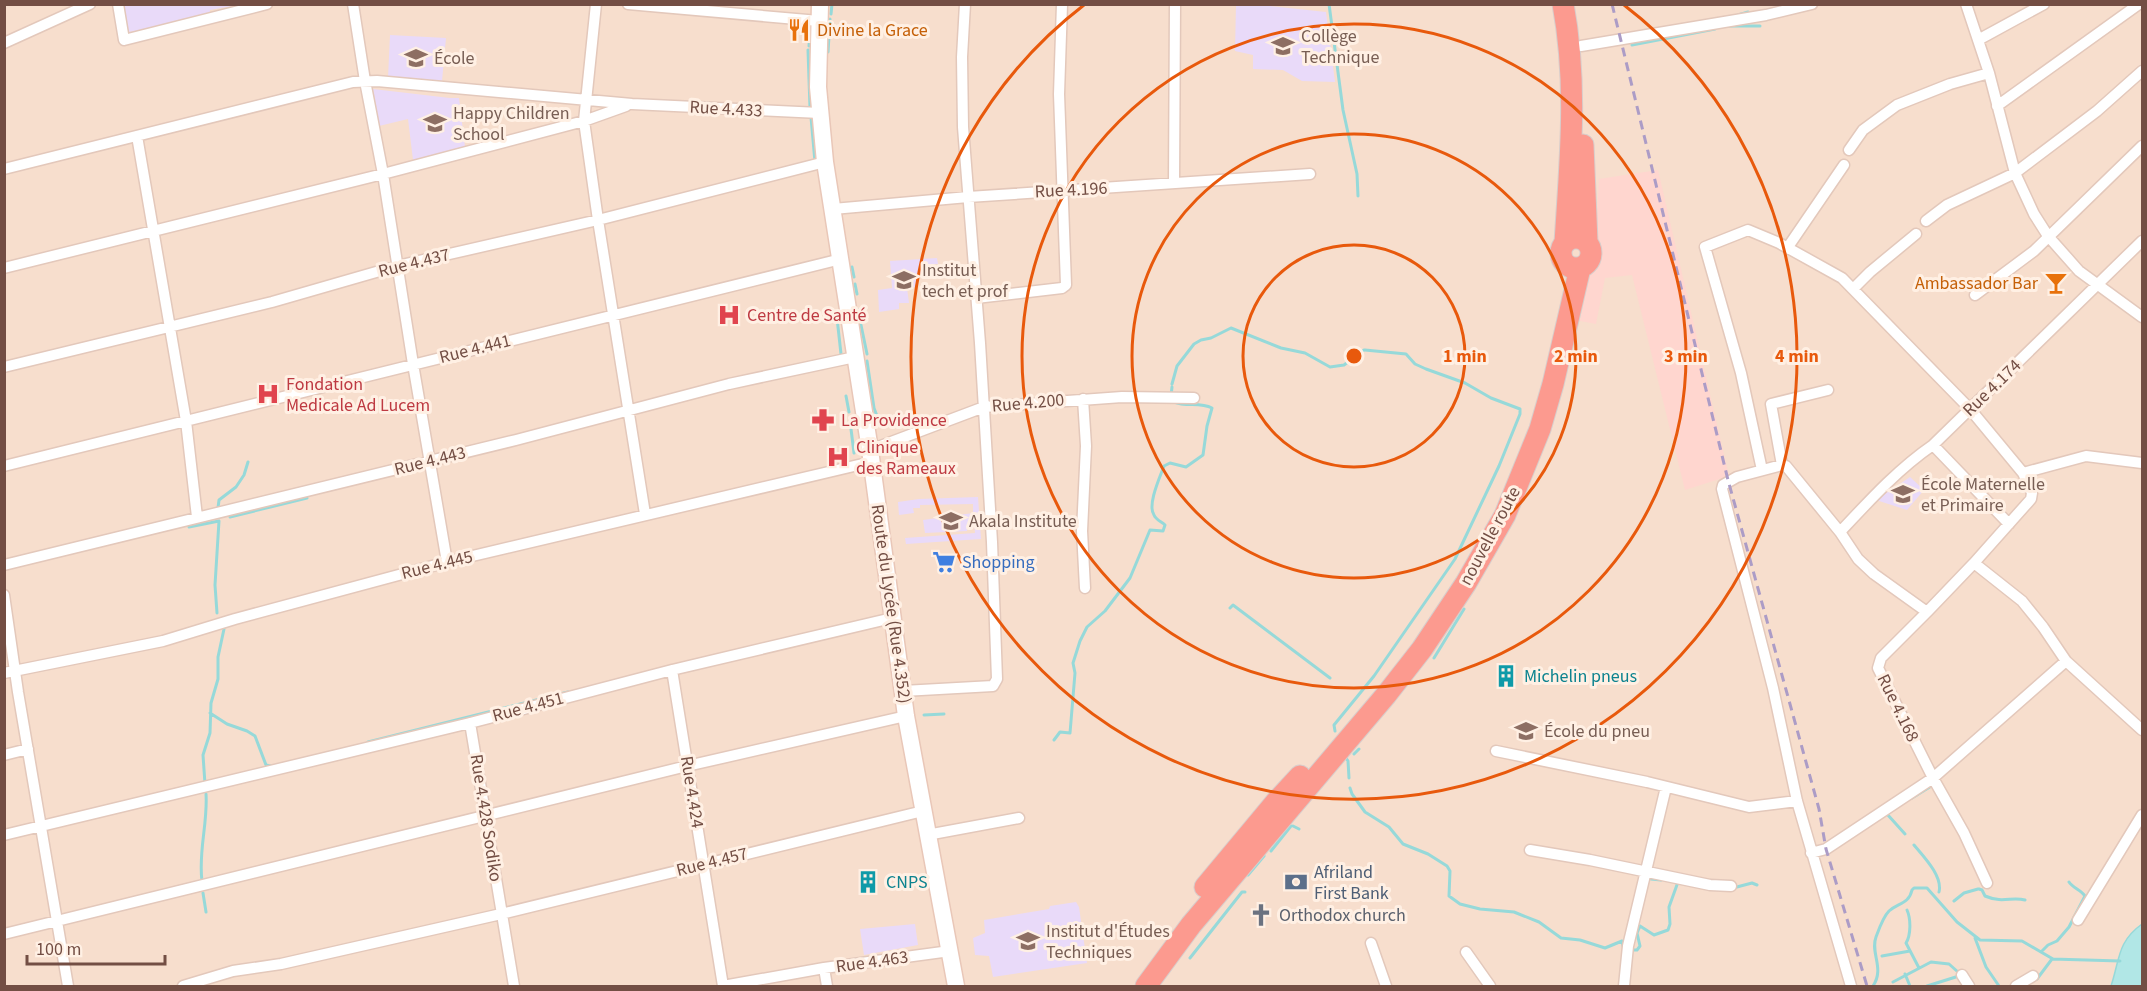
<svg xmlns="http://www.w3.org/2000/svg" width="2147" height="991" viewBox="0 0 2147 991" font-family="'Source Sans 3',sans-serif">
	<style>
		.residential { fill: #f7decd }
		.commercial { fill: #ffd6cf }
		.education { fill: #e9daf9 }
		.water { fill: #b1e7e6; stroke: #96d9d9; stroke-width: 1.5 }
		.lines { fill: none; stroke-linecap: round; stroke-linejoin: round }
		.stream { stroke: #96d9d9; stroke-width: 3 }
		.street-casing { stroke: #e3c8bb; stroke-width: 13 }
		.secondary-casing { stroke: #e9c7b8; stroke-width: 19 }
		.highway-casing { stroke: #d8cdcb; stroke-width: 23 }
		.street { stroke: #fff; stroke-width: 10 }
		.secondary { stroke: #fff; stroke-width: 16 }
		.highway { stroke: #fc9a8f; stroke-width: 21 }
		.rail { stroke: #ac9cc6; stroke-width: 3; stroke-dasharray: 9 6; stroke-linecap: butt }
		.ring { fill: none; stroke: #e8590c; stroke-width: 3 }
		.labels { text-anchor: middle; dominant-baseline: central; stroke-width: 6; stroke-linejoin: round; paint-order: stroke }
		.food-label { font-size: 18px; fill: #c56008; stroke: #fff0e4; text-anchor: start }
		.education-label { font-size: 18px; fill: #785e54; stroke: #fff0e4; text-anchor: start }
		.street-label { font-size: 18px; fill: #734e44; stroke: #fff0e4 }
		.health-label { font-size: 18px; fill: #be3a42; stroke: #fff0e4; text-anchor: start }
		.shop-label { font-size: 18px; fill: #366cbe; stroke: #fff0e4; text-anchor: start }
		.culture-label { font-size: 18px; fill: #0d838f; stroke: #fff0e4; text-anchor: start }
		.service-label { font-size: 18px; fill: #4e5e75; stroke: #fff0e4; text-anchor: start }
		.worship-label { font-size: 18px; fill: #5b616d; stroke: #fff0e4; text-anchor: start }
		.centre { fill: #e8590c; stroke: #fff0e4; stroke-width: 3 }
		.ring-label { font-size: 18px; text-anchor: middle; font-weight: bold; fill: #e8590c; stroke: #fff0e4; stroke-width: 6; stroke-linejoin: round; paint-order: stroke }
	</style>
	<rect width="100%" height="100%" fill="#fdebdc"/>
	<path class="residential" d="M 5,5 L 2142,5 L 2142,986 L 5,986 Z"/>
	<path class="commercial" d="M 1658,170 L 1729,476 L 1685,490 L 1632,275 L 1605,278 L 1596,324 L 1580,321 L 1596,238 L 1599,179 Z"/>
	<path class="education" d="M 122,5 L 124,4 L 238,5 L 210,10 L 210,13 L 140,31 L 127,32 Z
		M 1236,5 L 1262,5 L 1326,12 L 1335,82 L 1302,81 L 1283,70 L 1253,69 L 1253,55 L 1235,51 Z
		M 390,35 L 446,38 L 442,81 L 388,78 Z
		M 373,89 L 450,98 L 459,98 L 465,147 L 413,160 L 408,119 L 379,126 Z
		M 937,258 L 938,264 L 925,265 L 925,273 L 917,273 L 917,287 L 907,288 L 909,303 L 899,303 L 899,309 L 879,312 L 878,290 L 892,288 L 890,261 Z
		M 1910,477 L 1924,490 L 1907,510 L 1876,500 Z
		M 978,497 L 981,539 L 906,544 L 905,538 L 975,533 L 974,522 L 967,523 L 967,531 L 925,533 L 923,520 L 973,513 L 973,504 L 920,505 L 920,508 L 913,508 L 914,513 L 899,515 L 898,502 L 919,499 Z
		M 1076,902 L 1079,907 L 1087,963 L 993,977 L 989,956 L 975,955 L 973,938 L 985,933 L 984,920 L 1049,909 L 1050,906 Z
		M 915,924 L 918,945 L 864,955 L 860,929 Z"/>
	<path class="water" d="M 2142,924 L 2142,986 L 2111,986 C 2120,959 2117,942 2142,924 Z"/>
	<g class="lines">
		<path class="stream" d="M 1329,4 L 1343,110 L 1357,174 L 1358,196
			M 831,14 L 832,4
			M 1738,15 L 1748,12
			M 1729,26 L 1740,26
			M 1742,26 L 1760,26
			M 830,27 L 830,19
			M 1632,45 L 1715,29
			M 809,46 L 810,27
			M 808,50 L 810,108
			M 828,52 L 829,36
			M 811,117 L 815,162
			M 852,267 L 854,277
			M 855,284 L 857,294
			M 859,310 L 860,318
			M 837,318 L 841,354
			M 861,325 L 867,354
			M 867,361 L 874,408 L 880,424
			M 1172,384 L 1177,366 L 1194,344 L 1201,340 L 1211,338 L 1231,328 L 1281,348 L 1305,353 L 1330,367 L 1344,365 L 1364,350
			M 846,396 L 849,412
			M 1171,396 L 1172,387
			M 851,429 L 854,453
			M 218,508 L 219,500 L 236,487 L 244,475 L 248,462
			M 230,517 L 307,498
			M 189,527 L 219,521 L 215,585 L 217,613
			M 1230,608 L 1233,605 L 1330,678
			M 1434,658 L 1464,609
			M 210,713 L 227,724 L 247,731 L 255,736 L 266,765 L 271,766
			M 924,715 L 944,714
			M 1335,731 L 1334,725 L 1374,676 L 1455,559 L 1499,466 L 1520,414 L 1520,409 L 1491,398 L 1465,383 L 1426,369 L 1415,364 L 1406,354 L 1365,350
			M 1054,740 L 1060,732 L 1070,733 L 1075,673 L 1073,663 L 1080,641 L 1087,627 L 1105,611 L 1130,578 L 1150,530 L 1163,531 L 1165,525 C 1162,522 1156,520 1154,515 C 1147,505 1160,477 1164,466 L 1170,463 L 1186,467 L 1203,455 L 1207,426 L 1212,408 C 1200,402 1186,407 1174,402
			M 368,742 L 568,692
			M 1354,754 L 1359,749
			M 1344,755 L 1348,761 L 1349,778
			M 205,784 L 203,755 L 210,733 L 211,703 L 218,679 L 218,657 L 224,629
			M 1350,788 L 1352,794 L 1365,812 L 1389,827 L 1403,844 L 1428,854 L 1447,866 L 1450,871 L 1449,896 L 1460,904 L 1480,909 L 1514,912 L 1539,922 L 1561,938 L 1580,940 L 1605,948 L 1622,941 L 1624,950
			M 1912,798 L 1933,785
			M 1885,815 L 1887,814 L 1905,834
			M 1293,826 L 1299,829
			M 1914,845 C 1923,856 1943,876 1939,892
			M 1271,851 L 1291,826
			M 1248,875 L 1264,856
			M 1651,879 L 1661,880
			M 202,881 C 198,852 208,823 206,794
			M 1733,888 L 1752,883 L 1757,885
			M 1979,889 L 1982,890 L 1985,896 C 2004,904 2011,896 2025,900
			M 203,893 L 206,912
			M 1954,901 L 1964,893 L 1978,889
			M 1907,910 C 1911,919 1911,935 1906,943 L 1919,968
			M 1975,938 L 1986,967 L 1999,986
			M 1631,950 L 1637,950 L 1640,946 L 1637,933 L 1640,926 L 1654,935 L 1668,930 L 1670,924 L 1669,907 L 1678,882
			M 2042,951 L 2048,945 L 2057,941 L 2069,927 L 2085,896 C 2081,890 2073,888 2069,882
			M 1882,956 L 1910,951
			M 1190,958 L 1242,892 L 1245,892
			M 1905,974 L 1910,986
			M 2037,979 L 2052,959 L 2120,961
			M 1893,982 L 1931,962 L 1949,964 L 1958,972
			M 1873,986 C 1885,968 1870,953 1876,937 C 1879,929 1883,917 1889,911 C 1898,903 1909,904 1912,890 L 1914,888 L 1927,888 L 1957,922 L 1980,940 L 2022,941 L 2053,959
			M 1927,986 L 1959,976"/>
		<g class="street-casing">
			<path id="street" d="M 118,4 L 124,40 L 267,4
				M 353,4 L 365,81 L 383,174 L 413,364 L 447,562
				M 596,4 L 584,121 L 598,220 L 645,514
				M 628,4 L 819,21
				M 1966,4 L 1989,73 L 2015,173 L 2034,214 L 2048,236 L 2079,271 L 2142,317
				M 1978,40 L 2044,4
				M 4,43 L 90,4
				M 1581,46 L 1766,15 L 1812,4
				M 1997,106 L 2139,4
				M 137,136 L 186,421 L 197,517
				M 1849,150 L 1863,130 L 1897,105 L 1950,84 L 1989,73
				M 4,169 L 353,82 L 377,81 L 632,104 L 820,113
				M 1174,183 L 1175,4
				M 833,209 L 968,197 L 1310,174
				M 1926,221 L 1947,205 L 2015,173 L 2097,111 L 2142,71
				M 1789,249 L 1790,244 L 1844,165
				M 4,268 L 383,174 L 584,121 L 626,106
				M 1853,289 L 1870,272 L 1916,234
				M 1975,295 L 2034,251 L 2142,146
				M 976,298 L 1062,288 L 1066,285 L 1059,94 L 1062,4
				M 4,367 L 272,302 L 397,266 L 598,220 L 825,162
				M 1083,399 L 1086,446 L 1082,531 L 1085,588
				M 1933,445 L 2009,524
				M 870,450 L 984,407 L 1122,397 L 1194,398
				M 1782,465 L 1771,404 L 1828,390
				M 4,466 L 841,259
				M 1762,470 L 1741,373 L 1705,247 L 1748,230 L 1779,243 L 1842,278 L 1970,409 L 2023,473 L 2086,456 L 2142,463
				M 1840,532 C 1869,501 1898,469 1933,445 L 2142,241
				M 1974,563 L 2031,499 L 2032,493 L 2023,473
				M 4,565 L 516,440 L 729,384 L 855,357
				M 4,595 L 18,692 L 68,986
				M 1927,612 L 1974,563 L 2022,601 L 2043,627 L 2066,661 L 2142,730
				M 672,670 L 723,986
				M 4,673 L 163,641 L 235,619 L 447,562 L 871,462
				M 903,691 L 993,686 L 997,679 L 992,542 L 980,343 L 963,127 L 962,57 L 965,4
				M 470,723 L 514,986
				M 1496,751 L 1647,782 L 1749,807 L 1797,801
				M 4,755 L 28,749
				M 4,835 L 470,723 L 672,670 L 892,618
				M 927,835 L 1019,818
				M 1530,850 L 1590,860 L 1710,885 L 1731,886
				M 1811,853 L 1826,849 L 1933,778 L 1964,833 L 1987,883
				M 2078,920 L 2142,815
				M 4,934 L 687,766 L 906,716
				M 1371,943 L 1386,986
				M 1466,952 L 1490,986
				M 824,968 L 827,986
				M 1962,975 L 1969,986
				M 183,986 L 233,971 L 281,964 L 501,914 L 923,811
				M 723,986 L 824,968 L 950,951
				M 1624,986 L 1628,946 L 1666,787
				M 1851,986 L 1797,801 L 1773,688 L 1722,489 L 1723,485 L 1737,477 L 1782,465 L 1786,466 L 1840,532 L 1858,559 L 1874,574 L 1927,612 L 1881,658 L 1878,668 L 1933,778 L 2066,661
				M 2016,986 L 2033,976"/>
		</g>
		<g class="secondary-casing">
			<path id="secondary" d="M 820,4 L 818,87 L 825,162 L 870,450 L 906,716 L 956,986"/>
		</g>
		<g class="highway-casing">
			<path id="highway" d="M 1563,4 C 1578,84 1570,163 1565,243
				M 1583,145 L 1587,242
				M1561 253a15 15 0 1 1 30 0a15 15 0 1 1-30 0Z
				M 1205,887 L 1275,803 L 1300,776
				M 1146,986 L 1191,925 L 1386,695 L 1422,649 L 1466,583 L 1505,515 L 1540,429 L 1553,384 L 1580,268"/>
		</g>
		<use href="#street" class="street"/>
		<use href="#secondary" class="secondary"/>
		<use href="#highway" class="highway"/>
		<path class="rail" d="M 1612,4 L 1728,480 L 1819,809 L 1826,849 L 1867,986"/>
	</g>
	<g class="ring">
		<circle cx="1354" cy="356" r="111"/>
		<circle cx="1354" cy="356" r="222"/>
		<circle cx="1354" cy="356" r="332"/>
		<path d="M1624 5A443 443 0 1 1 1084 5"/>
	</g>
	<defs>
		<g id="restaurant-bare" transform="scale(1.8)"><path d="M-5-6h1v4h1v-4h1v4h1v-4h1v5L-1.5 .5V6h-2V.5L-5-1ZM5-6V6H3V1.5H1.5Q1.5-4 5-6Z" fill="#e8710a" stroke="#fff0e4" stroke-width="2.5" paint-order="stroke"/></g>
		<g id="school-bare" transform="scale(1.8)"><path d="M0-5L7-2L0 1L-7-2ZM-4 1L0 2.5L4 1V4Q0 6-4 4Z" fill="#8d6e63" stroke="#fff0e4" stroke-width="2.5" paint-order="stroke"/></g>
		<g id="bar-bare" transform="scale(1.8)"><path d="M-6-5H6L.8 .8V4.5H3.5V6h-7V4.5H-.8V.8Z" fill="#e8710a" stroke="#fff0e4" stroke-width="2.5" paint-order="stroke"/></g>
		<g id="hospital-bare" transform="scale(1.8)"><path d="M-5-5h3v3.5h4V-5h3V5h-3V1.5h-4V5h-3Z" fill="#e0444e" stroke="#fff0e4" stroke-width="2.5" paint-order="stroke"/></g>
		<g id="pharmacy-bare" transform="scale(1.8)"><path d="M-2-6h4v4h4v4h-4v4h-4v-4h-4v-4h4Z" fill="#e0444e" stroke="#fff0e4" stroke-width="2.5" paint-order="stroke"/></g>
		<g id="supermarket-bare" transform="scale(1.8)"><path d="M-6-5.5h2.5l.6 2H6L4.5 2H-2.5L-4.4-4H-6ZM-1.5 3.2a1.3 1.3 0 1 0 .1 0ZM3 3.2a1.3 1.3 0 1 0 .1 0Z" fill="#3f7fe0" stroke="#fff0e4" stroke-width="2.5" paint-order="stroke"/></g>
		<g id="building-bare" transform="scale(1.8)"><path d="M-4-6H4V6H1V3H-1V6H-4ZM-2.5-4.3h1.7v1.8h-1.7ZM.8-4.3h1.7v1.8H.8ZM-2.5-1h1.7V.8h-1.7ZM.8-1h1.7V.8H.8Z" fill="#0f9aa8" stroke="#fff0e4" stroke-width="2.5" paint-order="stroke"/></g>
		<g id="bank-bare" transform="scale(1.8)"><path d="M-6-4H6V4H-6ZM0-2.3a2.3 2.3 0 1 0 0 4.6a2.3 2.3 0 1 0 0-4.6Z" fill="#5c6f8a" stroke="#fff0e4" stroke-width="2.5" paint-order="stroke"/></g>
		<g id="church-bare" transform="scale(1.8)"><path d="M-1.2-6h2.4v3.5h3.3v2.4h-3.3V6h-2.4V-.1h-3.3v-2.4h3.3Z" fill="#6b7280" stroke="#fff0e4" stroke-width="2.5" paint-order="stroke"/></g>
	</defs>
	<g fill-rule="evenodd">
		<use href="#restaurant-bare" x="799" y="30"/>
		<use href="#school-bare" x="1283" y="46"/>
		<use href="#school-bare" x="416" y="58"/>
		<use href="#school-bare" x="435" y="123"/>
		<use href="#school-bare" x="904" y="280"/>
		<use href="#bar-bare" x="2056" y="283"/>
		<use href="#hospital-bare" x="729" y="315"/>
		<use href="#hospital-bare" x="268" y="394"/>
		<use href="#pharmacy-bare" x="823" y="420"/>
		<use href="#hospital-bare" x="838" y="457"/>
		<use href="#school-bare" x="1903" y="494"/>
		<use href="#school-bare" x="951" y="521"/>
		<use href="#supermarket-bare" x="944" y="562"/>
		<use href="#building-bare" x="1506" y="676"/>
		<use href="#school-bare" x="1526" y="731"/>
		<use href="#building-bare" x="868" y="882"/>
		<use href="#bank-bare" x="1296" y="882"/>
		<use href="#church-bare" x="1261" y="915"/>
		<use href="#school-bare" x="1028" y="941"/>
	</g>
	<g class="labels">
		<g class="food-label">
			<text x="817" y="30">Divine la Grace</text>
			<text x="2038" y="283" text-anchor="end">Ambassador Bar</text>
		</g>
		<g class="education-label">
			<text x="1301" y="36">Collège<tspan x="1301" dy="21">Technique</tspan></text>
			<text x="434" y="58">École</text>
			<text x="453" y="113">Happy Children<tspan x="453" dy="21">School</tspan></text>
			<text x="922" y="270">Institut<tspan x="922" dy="21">tech et prof</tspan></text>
			<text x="1921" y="484">École Maternelle<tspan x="1921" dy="21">et Primaire</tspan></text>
			<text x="969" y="521">Akala Institute</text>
			<text x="1544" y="731">École du pneu</text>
			<text x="1046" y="931">Institut d'Études<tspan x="1046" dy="21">Techniques</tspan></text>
		</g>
		<g class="street-label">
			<text transform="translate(726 109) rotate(3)">Rue 4.433</text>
			<text transform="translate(1071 190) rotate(-3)">Rue 4.196</text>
			<text transform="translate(414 263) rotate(-14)">Rue 4.437</text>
			<text transform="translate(475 349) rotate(-14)">Rue 4.441</text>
			<text transform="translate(1992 388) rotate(-44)">Rue 4.174</text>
			<text transform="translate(1028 403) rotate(-5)">Rue 4.200</text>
			<text transform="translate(430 461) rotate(-14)">Rue 4.443</text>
			<text transform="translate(1490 536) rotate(-62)">nouvelle route</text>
			<text transform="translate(437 565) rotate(-14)">Rue 4.445</text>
			<text transform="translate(891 604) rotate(82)">Route du Lycée (Rue 4.352)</text>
			<text transform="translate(528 707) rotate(-15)">Rue 4.451</text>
			<text transform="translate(1898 708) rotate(64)">Rue 4.168</text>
			<text transform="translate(692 792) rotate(81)">Rue 4.424</text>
			<text transform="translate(486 818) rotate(81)">Rue 4.428 Sodiko</text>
			<text transform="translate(712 862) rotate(-14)">Rue 4.457</text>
			<text transform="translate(872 962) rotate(-8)">Rue 4.463</text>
		</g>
		<g class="health-label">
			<text x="747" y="315">Centre de Santé</text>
			<text x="286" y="384">Fondation<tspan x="286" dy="21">Medicale Ad Lucem</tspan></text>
			<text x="841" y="420">La Providence</text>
			<text x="856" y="447">Clinique<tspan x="856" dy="21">des Rameaux</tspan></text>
		</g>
		<g class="shop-label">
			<text x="962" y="562">Shopping</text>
		</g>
		<g class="culture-label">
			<text x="1524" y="676">Michelin pneus</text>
			<text x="886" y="882">CNPS</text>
		</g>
		<g class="service-label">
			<text x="1314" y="872">Afriland<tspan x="1314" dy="21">First Bank</tspan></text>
		</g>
		<g class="worship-label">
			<text x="1279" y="915">Orthodox church</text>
		</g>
	</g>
	<circle cx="1354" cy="356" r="9" class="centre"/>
	<g class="ring-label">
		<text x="1465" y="362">1 min</text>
		<text x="1576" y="362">2 min</text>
		<text x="1686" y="362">3 min</text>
		<text x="1797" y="362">4 min</text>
	</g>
	<rect width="2147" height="991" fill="none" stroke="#734e44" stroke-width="12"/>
	<path d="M27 955v9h138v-9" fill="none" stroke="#734e44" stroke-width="3"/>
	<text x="36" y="955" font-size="18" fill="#734e44" stroke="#fff0e4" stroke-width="4.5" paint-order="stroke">100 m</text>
</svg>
